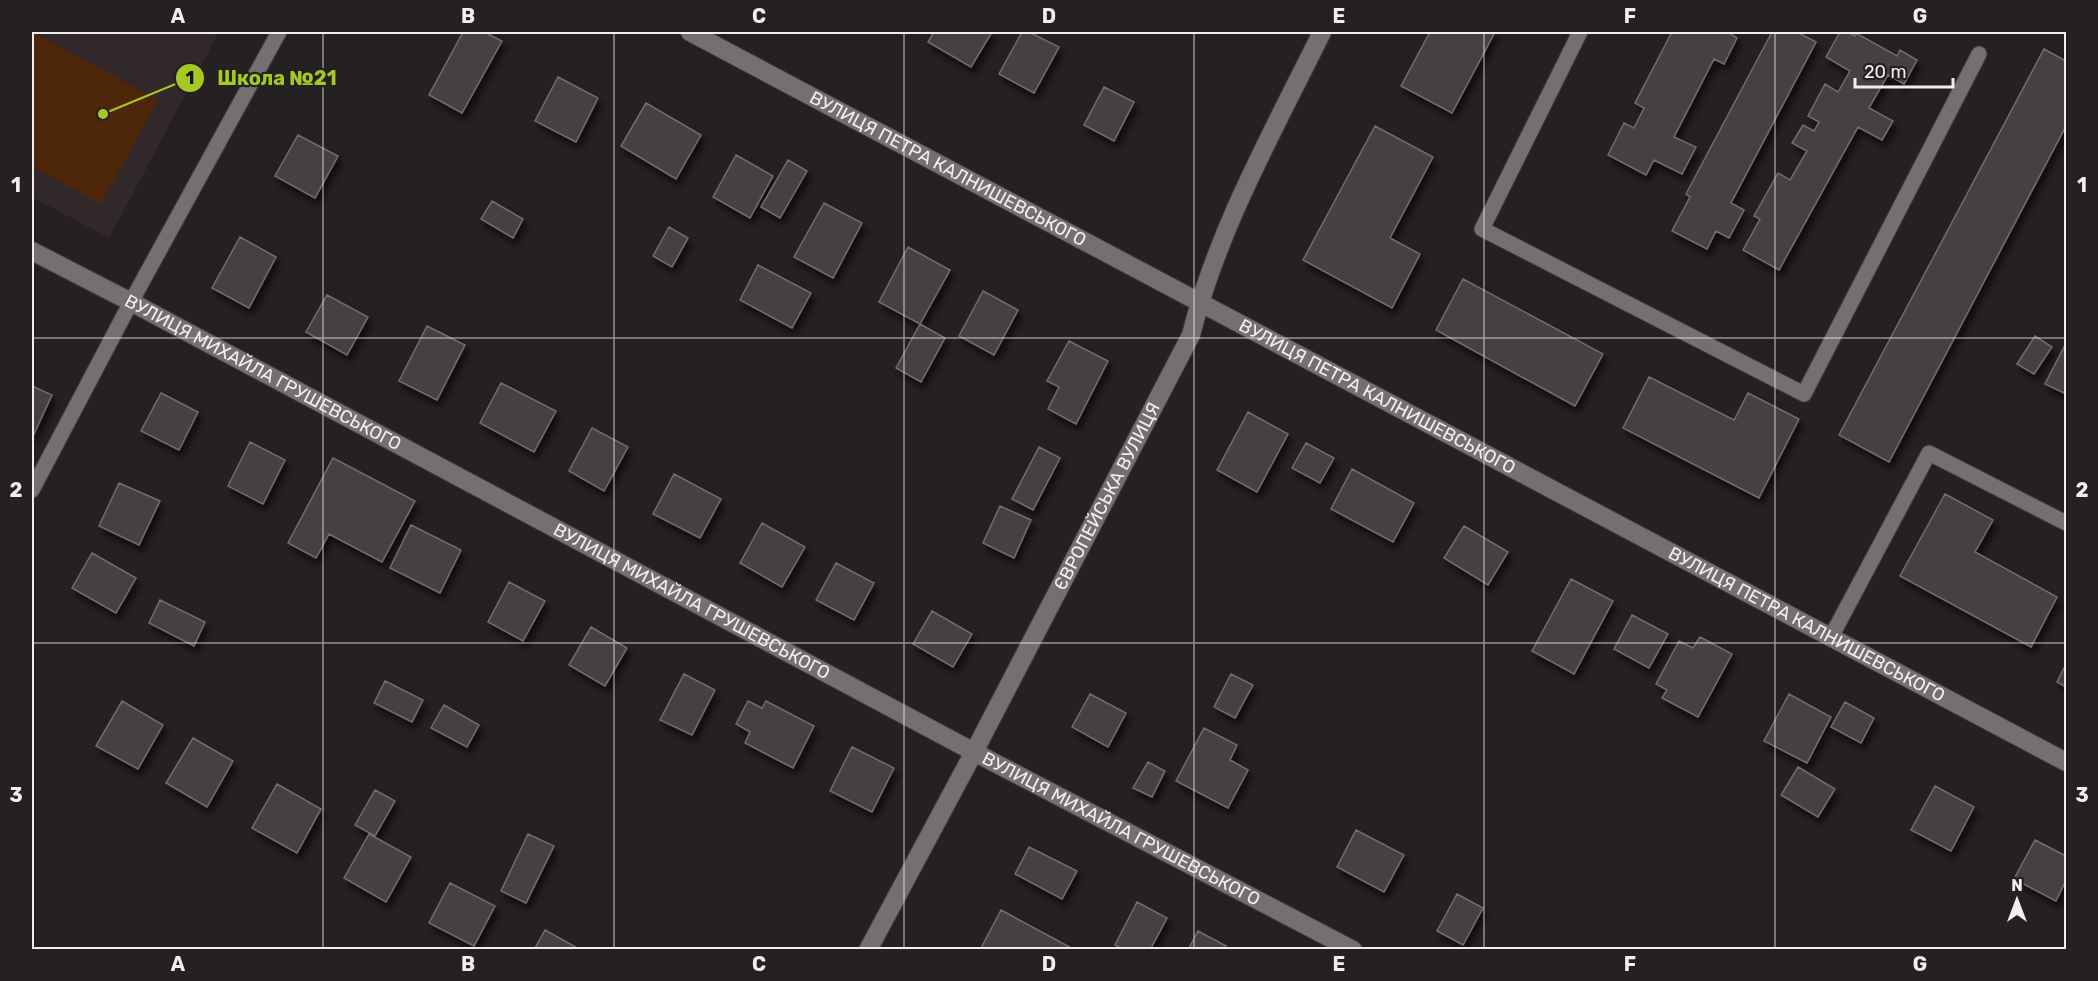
<svg xmlns="http://www.w3.org/2000/svg" width="2098" height="981" viewBox="0 0 2098 981" font-family="Rubik,sans-serif">
	<style>
		.built { fill: #322729 }
		.green { fill: #4e2609 }
		.building { fill: #464141; stroke: #726c6b; stroke-width: 1.5; filter: url(#shadow) }
		.lines { fill: none; stroke-linecap: round; stroke-linejoin: round }
		.lane-casing { stroke: #403c3d; stroke-width: 17 }
		.street-casing { stroke: #403c3d; stroke-width: 20 }
		.lane { stroke: #746f70; stroke-width: 15 }
		.street { stroke: #746f70; stroke-width: 18 }
		.grid { fill: none; stroke: #f2eeef; stroke-width: 1.5; stroke-opacity: 0.55 }
		.labels { text-anchor: middle; dominant-baseline: central; stroke-width: 4.5; stroke-linejoin: round; paint-order: stroke }
		.street-label { font-size: 18px; fill: #f2eeef; stroke: #252021 }
		.leader { fill: none; stroke: #a5c823; stroke-width: 2 }
		.callout-dot { fill: #a5c823; stroke: #252021; stroke-width: 2 }
		.mark-label { font-size: 18px; text-anchor: middle; font-weight: bold; fill: #111 }
		.callout-label { font-size: 20px; text-anchor: middle; font-weight: bold; fill: #a5c823; stroke: #252021; stroke-width: 4.5; stroke-linejoin: round; paint-order: stroke }
		.neatline { fill: none; stroke: #f2eeef; stroke-width: 2 }
		.grid-label { font-size: 20px; text-anchor: middle; font-weight: bold; fill: #f2eeef }
	</style>
	<defs>
		<filter id="shadow"><feDropShadow dx="3.5" dy="6" stdDeviation="3" flood-color="#0009"/></filter>
	</defs>
	<rect width="100%" height="100%" fill="#252021"/>
	<path class="built" d="M 32,32 L 219,32 L 109,238 L 32,197 Z"/>
	<path class="green" d="M 32,32 L 158,100 L 101,204 L 32,167 Z"/>
	<path class="building" d="M 463,32 L 484,32 L 502,41 L 462,113 L 429,95 Z
		M 934,32 L 992,32 L 971,67 L 928,42 Z
		M 1022,32 L 1029,32 L 1059,47 L 1034,93 L 999,74 Z
		M 1430,32 L 1495,32 L 1452,113 L 1401,86 Z
		M 1672,32 L 1728,32 L 1737,38 L 1724,64 L 1714,59 L 1674,137 L 1696,147 L 1682,174 L 1654,160 L 1646,175 L 1608,155 L 1624,123 L 1634,128 L 1644,108 L 1635,103 Z
		M 1772,32 L 1797,32 L 1816,42 L 1731,203 L 1744,210 L 1729,238 L 1716,231 L 1707,249 L 1672,231 L 1690,197 L 1686,194 Z
		M 1840,32 L 1847,32 L 1855,36 L 1856,33 L 1897,56 L 1900,50 L 1917,60 L 1904,84 L 1888,75 L 1869,108 L 1893,121 L 1882,140 L 1858,127 L 1779,270 L 1743,250 L 1760,219 L 1754,216 L 1778,173 L 1790,180 L 1807,151 L 1792,143 L 1803,125 L 1814,131 L 1819,122 L 1808,116 L 1825,84 L 1838,92 L 1850,71 L 1826,57 Z
		M 2044,49 L 2066,61 L 2066,126 L 1889,462 L 1839,435 Z
		M 558,77 L 598,98 L 576,142 L 535,121 Z
		M 1104,87 L 1134,102 L 1114,141 L 1084,125 Z
		M 646,103 L 701,135 L 676,179 L 621,146 Z
		M 1375,126 L 1433,157 L 1390,238 L 1420,254 L 1392,308 L 1303,260 Z
		M 298,135 L 338,156 L 315,198 L 275,176 Z
		M 736,155 L 773,176 L 750,218 L 713,197 Z
		M 788,160 L 807,171 L 780,218 L 761,207 Z
		M 492,201 L 523,219 L 513,238 L 481,219 Z
		M 824,203 L 862,223 L 833,278 L 794,257 Z
		M 669,227 L 688,238 L 672,267 L 653,256 Z
		M 240,237 L 276,257 L 249,308 L 212,288 Z
		M 908,247 L 950,270 L 920,324 L 879,302 Z
		M 758,265 L 811,293 L 792,328 L 740,300 Z
		M 1463,279 L 1603,354 L 1575,406 L 1436,330 Z
		M 983,291 L 1018,310 L 994,355 L 959,336 Z
		M 327,295 L 368,317 L 347,355 L 306,332 Z
		M 920,324 L 945,338 L 921,382 L 896,368 Z
		M 427,326 L 465,345 L 437,400 L 399,381 Z
		M 2035,336 L 2052,347 L 2034,374 L 2017,364 Z
		M 1069,341 L 1108,361 L 1076,424 L 1048,409 L 1059,387 L 1047,381 Z
		M 2066,343 L 2066,394 L 2045,384 Z
		M 1649,377 L 1734,420 L 1748,393 L 1799,419 L 1759,498 L 1623,428 Z
		M 501,383 L 556,411 L 534,452 L 480,423 Z
		M 32,386 L 52,395 L 34,434 L 32,432 Z
		M 161,393 L 198,412 L 179,450 L 141,431 Z
		M 1248,412 L 1288,434 L 1257,492 L 1217,470 Z
		M 592,428 L 628,447 L 604,491 L 569,471 Z
		M 250,442 L 285,460 L 263,504 L 228,486 Z
		M 1306,443 L 1334,458 L 1320,483 L 1292,468 Z
		M 1039,447 L 1060,458 L 1033,510 L 1012,499 Z
		M 333,458 L 415,501 L 382,562 L 329,534 L 316,558 L 288,543 Z
		M 1352,469 L 1414,503 L 1393,542 L 1331,509 Z
		M 674,474 L 721,499 L 700,538 L 653,514 Z
		M 119,483 L 160,501 L 139,545 L 99,526 Z
		M 1945,494 L 1993,520 L 1975,552 L 2057,597 L 2031,647 L 1900,576 Z
		M 1000,506 L 1031,520 L 1014,558 L 983,543 Z
		M 762,523 L 805,547 L 782,587 L 740,563 Z
		M 411,525 L 461,550 L 440,593 L 390,568 Z
		M 1464,526 L 1508,552 L 1488,585 L 1444,558 Z
		M 92,553 L 136,578 L 116,613 L 72,588 Z
		M 836,563 L 874,583 L 854,620 L 816,600 Z
		M 1571,579 L 1613,601 L 1574,674 L 1532,651 Z
		M 509,582 L 545,601 L 523,641 L 488,622 Z
		M 160,600 L 205,622 L 194,646 L 149,623 Z
		M 932,611 L 972,634 L 953,667 L 913,644 Z
		M 1632,615 L 1668,634 L 1649,668 L 1614,649 Z
		M 591,627 L 627,648 L 605,686 L 569,665 Z
		M 1700,637 L 1732,654 L 1698,717 L 1662,698 L 1667,690 L 1656,684 L 1679,641 L 1693,648 Z
		M 2066,664 L 2066,687 L 2057,682 Z
		M 684,674 L 715,690 L 692,735 L 660,720 Z
		M 1231,674 L 1253,685 L 1235,718 L 1214,707 Z
		M 385,681 L 423,700 L 412,722 L 374,703 Z
		M 1090,694 L 1126,713 L 1108,747 L 1072,727 Z
		M 1789,694 L 1831,717 L 1807,763 L 1764,741 Z
		M 122,701 L 163,725 L 138,769 L 96,746 Z
		M 748,701 L 762,708 L 766,701 L 814,726 L 793,768 L 745,743 L 750,732 L 736,724 Z
		M 1845,702 L 1874,718 L 1861,743 L 1831,727 Z
		M 444,705 L 479,725 L 467,747 L 431,728 Z
		M 1204,728 L 1237,745 L 1230,760 L 1248,770 L 1228,808 L 1176,781 Z
		M 193,738 L 233,761 L 207,807 L 166,783 Z
		M 852,747 L 894,768 L 872,812 L 830,791 Z
		M 1148,762 L 1165,771 L 1152,797 L 1133,788 Z
		M 1798,767 L 1835,789 L 1818,817 L 1781,795 Z
		M 277,784 L 321,809 L 297,853 L 252,828 Z
		M 1935,786 L 1974,807 L 1951,851 L 1911,830 Z
		M 375,790 L 395,801 L 375,836 L 355,825 Z
		M 1356,830 L 1404,855 L 1384,892 L 1337,867 Z
		M 369,834 L 411,857 L 386,902 L 344,878 Z
		M 528,834 L 554,846 L 526,903 L 501,891 Z
		M 2035,840 L 2066,856 L 2066,880 L 2056,901 L 2014,879 Z
		M 1029,847 L 1077,871 L 1062,899 L 1015,874 Z
		M 450,883 L 495,906 L 474,946 L 429,923 Z
		M 1457,894 L 1483,908 L 1463,945 L 1437,931 Z
		M 1137,902 L 1167,918 L 1150,950 L 1124,950 L 1115,945 Z
		M 1001,910 L 1075,950 L 980,950 Z
		M 545,930 L 581,950 L 534,950 Z
		M 1198,931 L 1226,946 L 1225,950 L 1188,950 Z"/>
	<g class="lines">
		<g class="lane-casing">
			<path id="lane" d="M 1580,32 L 1482,229 L 1804,394 L 1979,54
				M 32,490 L 131,302 L 279,32
				M 1831,637 L 1929,453 L 2066,523"/>
		</g>
		<g class="street-casing">
			<g id="street">
				<path id="s1" d="M 690,32 L 2066,762"/>
				<path id="s2" d="M 32,251 L 131,302 L 974,752 L 1353,950"/>
				<path id="s3" d="M 868,950 L 974,752 L 1191,335 C 1218,228 1274,130 1322,32"/>
			</g>
		</g>
		<use href="#lane" class="lane"/>
		<use href="#street" class="street"/>
	</g>
	<path class="grid" d="M 323,32 L 323,950M 614,32 L 614,950M 904,32 L 904,950M 1194,32 L 1194,950M 1484,32 L 1484,950M 1775,32 L 1775,950M 32,338 L 2066,338M 32,643 L 2066,643"/>
	<g class="labels">
		<g class="street-label">
			<text stroke="none"><textPath href="#s1" startOffset="292">ВУЛИЦЯ ПЕТРА КАЛНИШЕВСЬКОГО</textPath></text>
			<text stroke="none"><textPath href="#s2" startOffset="261">ВУЛИЦЯ МИХАЙЛА ГРУШЕВСЬКОГО</textPath></text>
			<text stroke="none"><textPath href="#s1" startOffset="778">ВУЛИЦЯ ПЕТРА КАЛНИШЕВСЬКОГО</textPath></text>
			<text stroke="none"><textPath href="#s3" startOffset="513">ЄВРОПЕЙСЬКА ВУЛИЦЯ</textPath></text>
			<text stroke="none"><textPath href="#s2" startOffset="747">ВУЛИЦЯ МИХАЙЛА ГРУШЕВСЬКОГО</textPath></text>
			<text stroke="none"><textPath href="#s1" startOffset="1264">ВУЛИЦЯ ПЕТРА КАЛНИШЕВСЬКОГО</textPath></text>
			<text stroke="none"><textPath href="#s2" startOffset="1233">ВУЛИЦЯ МИХАЙЛА ГРУШЕВСЬКОГО</textPath></text>
		</g>
	</g>
	<path class="leader" d="M103 114L190 78"/>
	<g class="callout-dot">
		<circle cx="103" cy="114" r="6"/>
		<circle cx="190" cy="78" r="15"/>
	</g>
	<g class="mark-label">
		<text x="190" y="84">1</text>
	</g>
	<g class="callout-label">
		<text x="277" y="85">Школа №21</text>
	</g>
	<rect width="2098" height="981" fill="none" stroke="#252021" stroke-width="66"/>
	<g transform="translate(2017 900)" stroke="#252021" stroke-width="4.5" paint-order="stroke">
	<path d="M0-4.5L10 22L0 15L-10 22Z" fill="#f2eeef"/>
	<text y="-9" font-size="16" font-weight="bold" text-anchor="middle" fill="#f2eeef">N</text>
	</g>
	<path d="M1855 78v9h98v-9" fill="none" stroke="#f2eeef" stroke-width="3"/>
	<text x="1864" y="78" font-size="18" fill="#f2eeef" stroke="#252021" stroke-width="4.5" paint-order="stroke">20 m</text>
	<rect x="33" y="33" width="2032" height="915" class="neatline"/>
	<g class="grid-label">
		<text x="178" y="23">A</text>
		<text x="468" y="23">B</text>
		<text x="759" y="23">C</text>
		<text x="1049" y="23">D</text>
		<text x="1339" y="23">E</text>
		<text x="1630" y="23">F</text>
		<text x="1920" y="23">G</text>
		<text x="16" y="192">1</text>
		<text x="2082" y="192">1</text>
		<text x="16" y="497">2</text>
		<text x="2082" y="497">2</text>
		<text x="16" y="802">3</text>
		<text x="2082" y="802">3</text>
		<text x="178" y="971">A</text>
		<text x="468" y="971">B</text>
		<text x="759" y="971">C</text>
		<text x="1049" y="971">D</text>
		<text x="1339" y="971">E</text>
		<text x="1630" y="971">F</text>
		<text x="1920" y="971">G</text>
	</g>
</svg>
